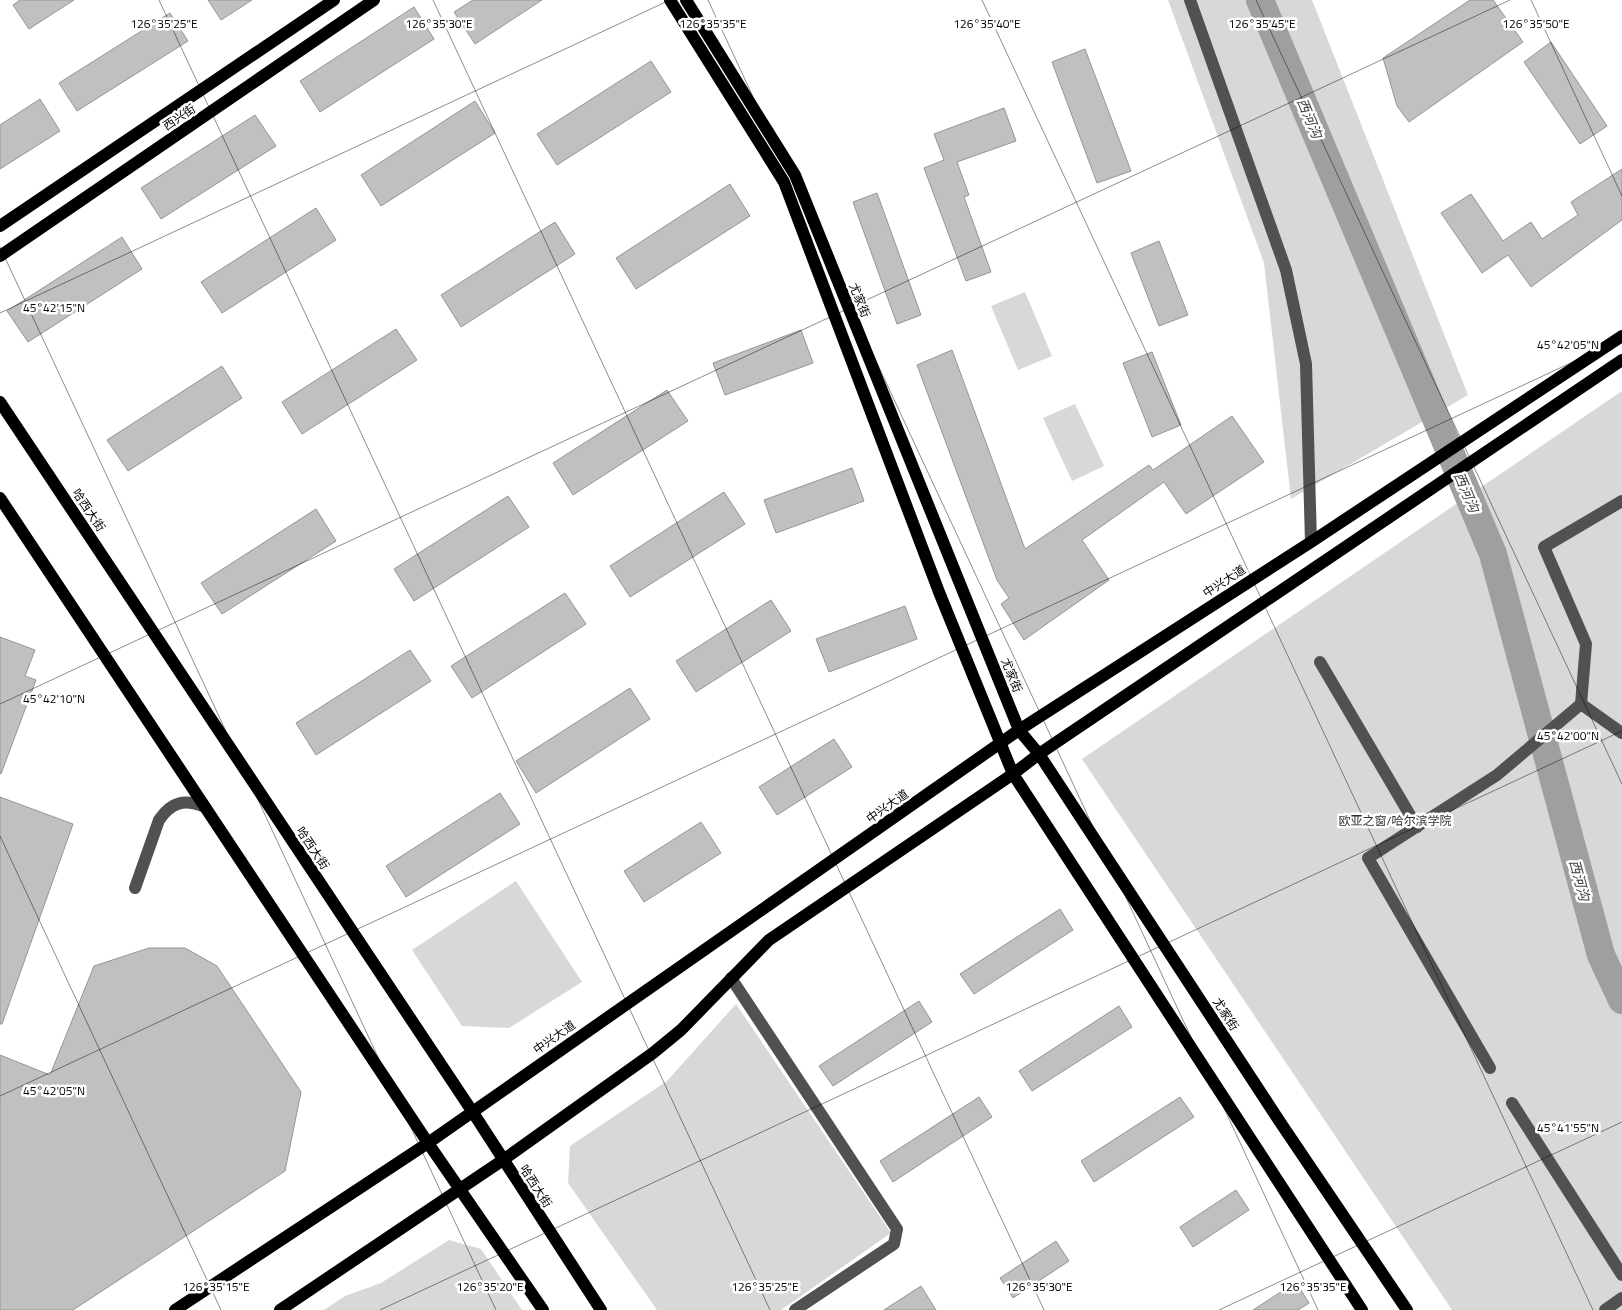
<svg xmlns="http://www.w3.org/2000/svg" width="1622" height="1310" viewBox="0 0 1622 1310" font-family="'Titillium Web','Noto Sans SC',sans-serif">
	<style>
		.green { fill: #d8d8d8 }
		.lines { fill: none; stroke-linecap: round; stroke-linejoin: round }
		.river { stroke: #9f9f9f; stroke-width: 28 }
		.building { fill: #c0c0c0; stroke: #959595 }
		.minor { stroke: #515151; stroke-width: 12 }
		.major { stroke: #000; stroke-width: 12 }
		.ticks { fill: none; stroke: #000; stroke-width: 1; stroke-opacity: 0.45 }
		.labels { text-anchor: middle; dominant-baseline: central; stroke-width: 5; stroke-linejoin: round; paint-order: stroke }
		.street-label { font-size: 12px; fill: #000; stroke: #fff }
		.park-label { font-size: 12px; fill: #2f2f2f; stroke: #fff }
		.water-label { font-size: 14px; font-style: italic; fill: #404040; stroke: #fff }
		.ticks-label { font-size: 12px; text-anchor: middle; fill: #000; stroke: #fff; stroke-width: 5; stroke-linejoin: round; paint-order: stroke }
	</style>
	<rect width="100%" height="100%" fill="#fff"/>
	<path class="green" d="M 1168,0 L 1312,0 L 1468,395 L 1291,499 L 1264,263 Z
		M 1025,292 L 1052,356 L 1018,370 L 991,306 Z
		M 1622,391 L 1622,1310 L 1452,1310 L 1082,759 Z
		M 1075,404 L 1104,466 L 1072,481 L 1043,418 Z
		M 516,881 L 582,982 L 509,1028 L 462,1026 L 412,950 Z
		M 736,1004 L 891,1233 L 781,1310 L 657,1310 L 568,1183 L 570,1146 L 667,1081 Z
		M 449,1240 L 481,1249 L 522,1310 L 324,1310 L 345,1296 L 381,1283 Z"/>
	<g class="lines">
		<path class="river" d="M 1260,0 L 1493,554 L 1601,955 L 1622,1000"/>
	</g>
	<path class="building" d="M 20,0 L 74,0 L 29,29 L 13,5 Z
		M 208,0 L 252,0 L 221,20 Z
		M 473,0 L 542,0 L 475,44 L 454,12 Z
		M 1470,0 L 1493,0 L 1523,42 L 1409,122 L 1397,106 L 1383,58 Z
		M 414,7 L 434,39 L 320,112 L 300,81 Z
		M 170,13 L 188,41 L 77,111 L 59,83 Z
		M 1551,42 L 1607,126 L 1580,144 L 1524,62 Z
		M 1085,49 L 1131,171 L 1097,183 L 1052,62 Z
		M 651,61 L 671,92 L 557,165 L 537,134 Z
		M 40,99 L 60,131 L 0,169 L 0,125 Z
		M 475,101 L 495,133 L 381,206 L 361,175 Z
		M 1004,108 L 1016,141 L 957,162 L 969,195 L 964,197 L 991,272 L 966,281 L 924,168 L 944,160 L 934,134 Z
		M 255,115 L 276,146 L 161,219 L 141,188 Z
		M 1622,169 L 1622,220 L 1531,287 L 1508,255 L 1482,273 L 1441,213 L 1471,194 L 1503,241 L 1531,222 L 1542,239 L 1578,215 L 1571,202 Z
		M 730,184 L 750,216 L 636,289 L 616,258 Z
		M 877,193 L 921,315 L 897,324 L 853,202 Z
		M 316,208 L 336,240 L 222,313 L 201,282 Z
		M 555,222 L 575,254 L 461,327 L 441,295 Z
		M 122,237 L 142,269 L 28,342 L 7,311 Z
		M 1159,241 L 1188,315 L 1159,326 L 1131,253 Z
		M 396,329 L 417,360 L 302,434 L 282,402 Z
		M 801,330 L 813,363 L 725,395 L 713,363 Z
		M 952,350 L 1025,549 L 1149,465 L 1153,470 L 1232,416 L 1264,462 L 1186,514 L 1164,482 L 1082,540 L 1109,580 L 1024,640 L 1001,604 L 1009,598 L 997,580 L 917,365 Z
		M 1152,352 L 1181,425 L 1152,437 L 1123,363 Z
		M 222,366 L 242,398 L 128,471 L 107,440 Z
		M 667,390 L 688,421 L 573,495 L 553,463 Z
		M 852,468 L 864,501 L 776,533 L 764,500 Z
		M 724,492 L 745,524 L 630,597 L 610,566 Z
		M 508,496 L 529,527 L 414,601 L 394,569 Z
		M 316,509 L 336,541 L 222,614 L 201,583 Z
		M 565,593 L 586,624 L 472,698 L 451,666 Z
		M 771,600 L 791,631 L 696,692 L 676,661 Z
		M 905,606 L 917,639 L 829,672 L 816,639 Z
		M 0,637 L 35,650 L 25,676 L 36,680 L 1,774 L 0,773 Z
		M 410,650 L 431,681 L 316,755 L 296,723 Z
		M 630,688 L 650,719 L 536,793 L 516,761 Z
		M 834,739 L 852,767 L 777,815 L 759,787 Z
		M 500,793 L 520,824 L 406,897 L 386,866 Z
		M 0,797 L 73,824 L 2,1024 L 0,1024 Z
		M 701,822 L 721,853 L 644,902 L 624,871 Z
		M 1060,909 L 1073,930 L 974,994 L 960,974 Z
		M 149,948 L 185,948 L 217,966 L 301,1092 L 285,1171 L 73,1310 L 0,1310 L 0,1055 L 50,1075 L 94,966 Z
		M 919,1001 L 932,1022 L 833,1086 L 819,1066 Z
		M 1119,1006 L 1132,1027 L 1032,1091 L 1019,1071 Z
		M 979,1097 L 992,1117 L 893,1182 L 880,1161 Z
		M 1180,1097 L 1194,1117 L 1094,1182 L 1081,1161 Z
		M 1236,1190 L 1249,1210 L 1193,1247 L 1180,1227 Z
		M 1056,1241 L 1069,1261 L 1013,1298 L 1000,1278 Z
		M 1296,1282 L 1309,1303 L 1298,1310 L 1253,1310 Z
		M 921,1286 L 936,1310 L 884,1310 Z"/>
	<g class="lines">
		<path class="minor" d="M 1190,0 L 1286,270 L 1306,364 L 1311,542
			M 1320,662 L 1417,827
			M 1581,704 L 1622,733
			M 135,888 L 159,820 C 172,801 185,799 205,807
			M 731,978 L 897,1229 L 894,1244 L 795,1310
			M 1490,1068 L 1368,858 L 1497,775 L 1581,704 L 1586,644 L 1544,547 L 1622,501
			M 1512,1103 L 1622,1275
			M 1605,1310 L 1622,1298"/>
		<path class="major" d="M 670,0 L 784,182 L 939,592 L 1013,774 L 1362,1310
			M 686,0 L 795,175 L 1019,730 L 1039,754 L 1280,1122 L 1407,1310
			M 0,226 L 334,0
			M 0,256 L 374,0
			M 0,402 L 472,1111 L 601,1310
			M 0,498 L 428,1143 L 543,1310
			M 175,1310 L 428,1143 L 1019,730 L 1311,542 L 1622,336
			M 280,1310 L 503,1160 L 653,1053 L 681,1030 L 769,940 L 1013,774 L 1039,754 L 1622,360"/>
	</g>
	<path class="ticks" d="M 159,0 L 770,1310M 433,0 L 1044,1310M 708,0 L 1318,1310M 982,0 L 1593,1310M 1256,0 L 1622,784M 1531,0 L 1622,196M 0,247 L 496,1310M 0,313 L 670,0M 0,704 L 1510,0M 0,836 L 221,1310M 0,1096 L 1622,339M 380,1310 L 1622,731M 1219,1310 L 1622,1122"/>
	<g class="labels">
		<g class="street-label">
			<text transform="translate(179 117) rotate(-34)">西兴街</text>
			<text transform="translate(860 300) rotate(68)">尤家街</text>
			<text transform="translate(89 510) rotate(56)">哈西大街</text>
			<text transform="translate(1224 581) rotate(-33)">中兴大道</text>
			<text transform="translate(1012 675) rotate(68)">尤家街</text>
			<text transform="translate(887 806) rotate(-35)">中兴大道</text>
			<text transform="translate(313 848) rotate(56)">哈西大街</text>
			<text transform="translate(1226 1014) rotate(57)">尤家街</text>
			<text transform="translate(554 1037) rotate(-35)">中兴大道</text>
			<text transform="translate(536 1186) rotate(57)">哈西大街</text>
		</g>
		<g class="park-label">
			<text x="1395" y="820">欧亚之窗/哈尔滨学院</text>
		</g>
		<g class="water-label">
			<text transform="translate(1310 118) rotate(67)">西河沟</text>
			<text transform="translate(1467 492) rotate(67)">西河沟</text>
			<text transform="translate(1580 880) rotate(75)">西河沟</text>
		</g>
	</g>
	<g class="ticks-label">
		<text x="164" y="28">126°35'25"E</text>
		<text x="439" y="28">126°35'30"E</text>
		<text x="713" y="28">126°35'35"E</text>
		<text x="987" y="28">126°35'40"E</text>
		<text x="1262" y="28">126°35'45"E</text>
		<text x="1536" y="28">126°35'50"E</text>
		<text x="54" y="312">45°42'15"N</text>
		<text x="1568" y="349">45°42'05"N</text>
		<text x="54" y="703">45°42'10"N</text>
		<text x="1568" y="740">45°42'00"N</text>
		<text x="54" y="1095">45°42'05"N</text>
		<text x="1568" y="1132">45°41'55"N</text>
		<text x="216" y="1291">126°35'15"E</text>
		<text x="490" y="1291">126°35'20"E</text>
		<text x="765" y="1291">126°35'25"E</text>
		<text x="1039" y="1291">126°35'30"E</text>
		<text x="1313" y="1291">126°35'35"E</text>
	</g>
</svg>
